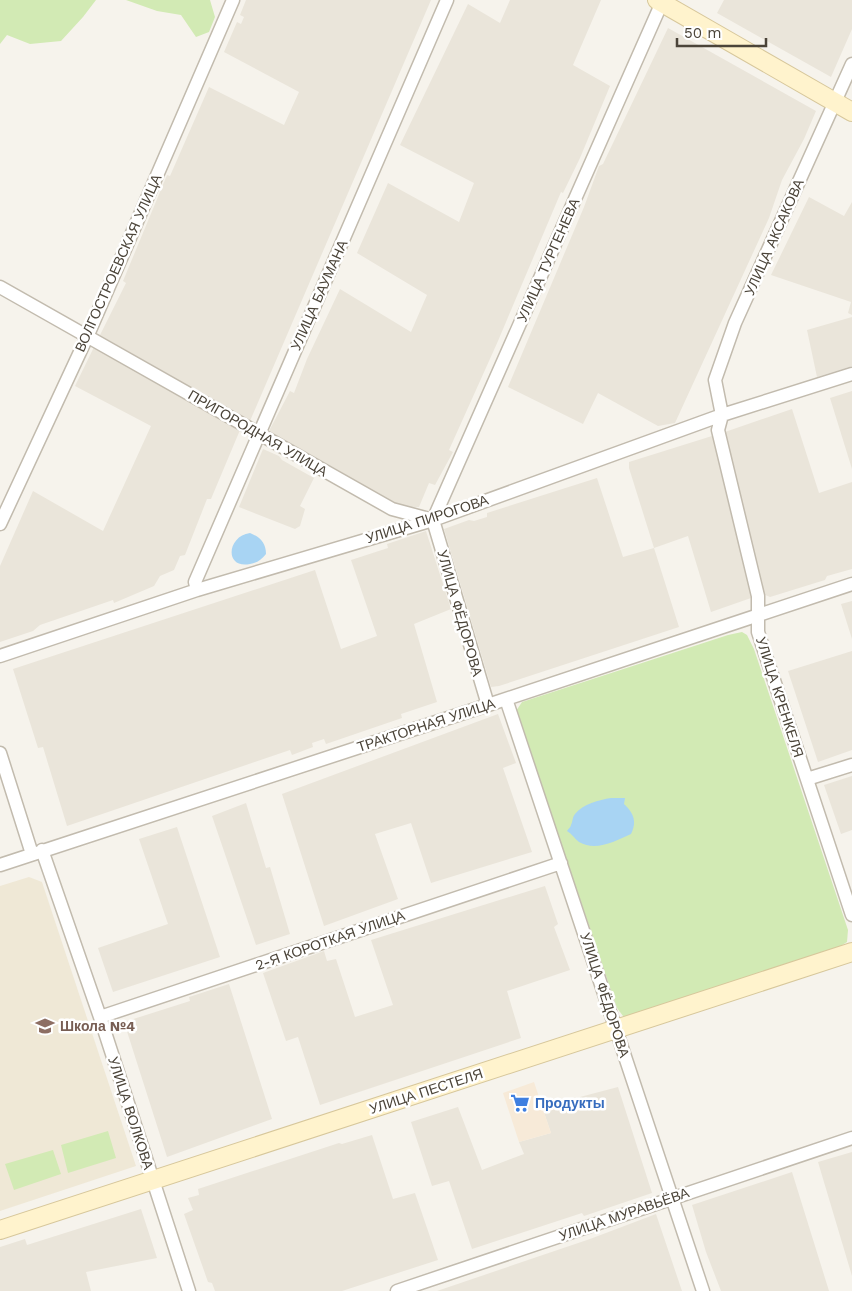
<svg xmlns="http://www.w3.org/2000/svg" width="852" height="1291" viewBox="0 0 852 1291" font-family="'Work Sans',sans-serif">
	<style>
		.residential { fill: #eae5da }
		.commercial { fill: #f7ead8 }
		.education { fill: #efe8d6 }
		.green { fill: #d2eab4 }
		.water { fill: #a8d4f3 }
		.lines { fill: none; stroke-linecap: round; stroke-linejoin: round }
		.street-casing { stroke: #c2bbae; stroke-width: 15 }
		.secondary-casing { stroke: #d7c79b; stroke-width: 20 }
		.street { stroke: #fff; stroke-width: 12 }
		.secondary { stroke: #fff3cd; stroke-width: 18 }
		.labels { text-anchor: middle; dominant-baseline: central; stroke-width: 5; stroke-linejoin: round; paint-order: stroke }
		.street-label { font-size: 14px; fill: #4b4439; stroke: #fff }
		.education-label { font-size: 14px; font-weight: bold; fill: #785e54; stroke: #fff; text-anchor: start }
		.shop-label { font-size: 14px; font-weight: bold; fill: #366cbe; stroke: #fff; text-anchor: start }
	</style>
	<rect width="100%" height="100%" fill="#f6f3ec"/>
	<path class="residential" d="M 246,0 L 431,0 L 250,421 L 100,335 L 126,283 L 123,281 L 167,175 L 170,176 L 209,87 L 284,125 L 299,92 L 224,52 L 237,22 L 241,24 L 244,17 L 240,15 Z
		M 510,0 L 601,0 L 573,65 L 610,86 L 580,158 L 563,193 L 561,192 L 498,341 L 449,450 L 453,452 L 435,485 L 429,483 L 419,507 L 403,508 L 391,503 L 338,470 L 269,431 L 290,391 L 294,393 L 307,359 L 340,289 L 411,332 L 427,295 L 357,253 L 388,183 L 459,222 L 474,183 L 400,145 L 468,4 L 500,23 Z
		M 724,0 L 852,0 L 852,29 L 831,77 L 717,13 Z
		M 668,28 L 816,111 L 804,139 L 782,180 L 769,218 L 675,423 L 658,426 L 598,393 L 583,424 L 508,387 L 584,207 L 599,166 L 603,164 Z
		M 809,197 L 844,216 L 852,202 L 852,315 L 848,313 L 851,302 L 771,275 Z
		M 852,317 L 852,366 L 817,377 L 807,330 Z
		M 94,347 L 240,430 L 211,499 L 207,499 L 185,555 L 180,556 L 174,570 L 160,576 L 154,586 L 114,603 L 113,600 L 40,625 L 33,631 L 0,642 L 0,566 L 33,491 L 103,531 L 151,426 L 75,386 Z
		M 852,391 L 852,469 L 830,398 Z
		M 792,409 L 819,493 L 852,482 L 852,569 L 827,576 L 825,580 L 770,597 L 763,594 L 722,433 Z
		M 712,436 L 722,467 L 751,593 L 751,598 L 711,612 L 688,536 L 654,548 L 679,627 L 499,686 L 491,687 L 444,529 L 469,520 L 474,521 L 487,517 L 487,513 L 597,478 L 623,557 L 654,548 L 629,468 L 629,462 Z
		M 263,449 L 279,456 L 282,460 L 314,478 L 300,506 L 305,509 L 300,526 L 295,529 L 239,507 Z
		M 426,531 L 451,609 L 414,624 L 437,702 L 401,714 L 402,718 L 326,744 L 324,739 L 312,743 L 313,747 L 292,755 L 290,750 L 67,826 L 43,747 L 38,748 L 13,669 L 315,570 L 341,649 L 377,636 L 351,560 L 388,548 L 387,544 Z
		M 852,601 L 852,639 L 841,604 Z
		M 852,651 L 852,750 L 818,762 L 788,671 Z
		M 498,714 L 516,763 L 503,768 L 532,852 L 431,883 L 411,823 L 375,834 L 398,899 L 324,926 L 282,794 Z
		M 852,776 L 852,830 L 841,834 L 824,785 Z
		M 246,803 L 266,868 L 270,867 L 290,934 L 256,945 L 212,816 Z
		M 177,827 L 220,957 L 113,992 L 98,948 L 168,924 L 139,839 Z
		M 545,886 L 558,924 L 554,927 L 570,970 L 507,991 L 521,1038 L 320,1105 L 298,1037 L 286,1041 L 263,973 L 324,951 L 327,961 L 336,959 L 355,1017 L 393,1005 L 371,940 Z
		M 229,984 L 272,1119 L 167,1157 L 124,1022 L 190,1001 L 189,997 Z
		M 618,1087 L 652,1193 L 584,1216 L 582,1213 L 472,1249 L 449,1181 L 432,1186 L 411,1122 L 458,1107 L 482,1170 L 524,1154 L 519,1142 L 551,1133 L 542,1107 Z
		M 372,1135 L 393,1199 L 415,1193 L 438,1260 L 342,1291 L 215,1291 L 212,1283 L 208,1282 L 184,1214 L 193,1210 L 188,1198 L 199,1195 L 198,1189 L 339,1143 L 342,1144 Z
		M 852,1152 L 852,1276 L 818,1162 Z
		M 792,1172 L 829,1291 L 721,1291 L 706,1252 L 692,1205 Z
		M 141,1209 L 157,1258 L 86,1272 L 91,1291 L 0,1291 L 0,1247 L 25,1239 L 27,1245 Z
		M 656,1214 L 682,1291 L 437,1291 L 590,1239 Z"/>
	<path class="commercial" d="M 534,1082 L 551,1133 L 519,1142 L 503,1093 Z"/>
	<path class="education" d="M 29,877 L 42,882 L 136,1166 L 0,1211 L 0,886 Z"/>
	<path class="green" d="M 0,0 L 96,0 L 83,17 L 61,41 L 30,44 L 7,35 L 0,44 Z
		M 126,0 L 210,0 L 215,17 L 209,32 L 196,37 L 181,15 L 157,11 Z
		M 742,632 L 747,635 L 754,649 L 848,930 L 847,942 L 831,952 L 633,1016 L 623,1016 L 617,1008 L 516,711 L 522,702 L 728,635 Z
		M 108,1131 L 116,1158 L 68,1173 L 61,1145 Z
		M 53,1150 L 61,1174 L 14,1190 L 5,1164 Z"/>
	<path class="water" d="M 250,533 C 260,537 266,543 266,554 C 261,560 257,563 250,564 C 224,569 227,536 250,533 Z
		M 611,798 L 625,798 L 624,804 C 634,813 637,822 631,834 C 615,841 596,852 579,842 C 575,839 572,834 567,831 C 568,829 571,827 571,825 C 573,821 572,818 575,814 C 583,804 599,800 611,798 Z"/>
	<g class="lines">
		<g class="street-casing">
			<path id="street" d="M 852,64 L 735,323 L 715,380 L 722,415 L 718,430 L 758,596 L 758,632 L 852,915
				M 0,287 L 392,509 L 433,520
				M 433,520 L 663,0
				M 433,520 L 488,705
				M 0,524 L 87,337 L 233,0
				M 197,590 L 195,582 L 447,0
				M 0,656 L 197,590 L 433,520 L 722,415 L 852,374
				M 506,699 L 703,1291
				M 0,753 L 32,854
				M 807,779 L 852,765
				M 42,850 L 100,1017 L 189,1291
				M 0,865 L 488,705 L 852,584
				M 100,1017 L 561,863
				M 397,1291 L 852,1138"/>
		</g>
		<g class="secondary-casing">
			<path id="secondary" d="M 657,0 L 852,112
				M 0,1230 L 852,952"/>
		</g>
		<use href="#street" class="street"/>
		<use href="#secondary" class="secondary"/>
	</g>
	<defs>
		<g id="school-bare" transform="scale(1.5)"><path d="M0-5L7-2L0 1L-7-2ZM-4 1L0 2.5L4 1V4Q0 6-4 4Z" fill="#8d6e63" stroke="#fff" stroke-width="2.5" paint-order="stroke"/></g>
		<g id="supermarket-bare" transform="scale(1.5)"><path d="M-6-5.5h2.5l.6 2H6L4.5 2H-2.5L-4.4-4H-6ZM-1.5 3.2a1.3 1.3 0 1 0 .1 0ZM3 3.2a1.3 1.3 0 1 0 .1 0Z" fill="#3f7fe0" stroke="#fff" stroke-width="2.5" paint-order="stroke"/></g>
	</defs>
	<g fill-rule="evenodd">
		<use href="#school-bare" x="45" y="1026"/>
		<use href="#supermarket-bare" x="520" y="1103"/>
	</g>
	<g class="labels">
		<g class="street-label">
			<text transform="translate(774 237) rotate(-66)">УЛИЦА АКСАКОВА</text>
			<text transform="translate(548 260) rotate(-66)">УЛИЦА ТУРГЕНЕВА</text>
			<text transform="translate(118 263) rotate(-66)">ВОЛГОСТРОЕВСКАЯ УЛИЦА</text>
			<text transform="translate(319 295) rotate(-66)">УЛИЦА БАУМАНА</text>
			<text transform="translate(258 433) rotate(30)">ПРИГОРОДНАЯ УЛИЦА</text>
			<text transform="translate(427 519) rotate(-18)">УЛИЦА ПИРОГОВА</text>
			<text transform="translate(460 613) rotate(74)">УЛИЦА ФЁДОРОВА</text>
			<text transform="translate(780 697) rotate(72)">УЛИЦА КРЕНКЕЛЯ</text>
			<text transform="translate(426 725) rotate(-18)">ТРАКТОРНАЯ УЛИЦА</text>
			<text transform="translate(330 940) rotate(-19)">2-Я КОРОТКАЯ УЛИЦА</text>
			<text transform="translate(605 995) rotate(72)">УЛИЦА ФЁДОРОВА</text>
			<text transform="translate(426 1091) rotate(-18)">УЛИЦА ПЕСТЕЛЯ</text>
			<text transform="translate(131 1113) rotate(72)">УЛИЦА ВОЛКОВА</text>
			<text transform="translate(624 1214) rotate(-19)">УЛИЦА МУРАВЬЁВА</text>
		</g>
		<g class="education-label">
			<text x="60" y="1026">Школа №4</text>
		</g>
		<g class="shop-label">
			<text x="535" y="1103">Продукты</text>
		</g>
	</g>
	<path d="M677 38v8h89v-8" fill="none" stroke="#4b4439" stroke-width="2.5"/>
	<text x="684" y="38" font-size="15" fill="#4b4439" stroke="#ffffff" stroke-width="4" paint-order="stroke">50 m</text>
</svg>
